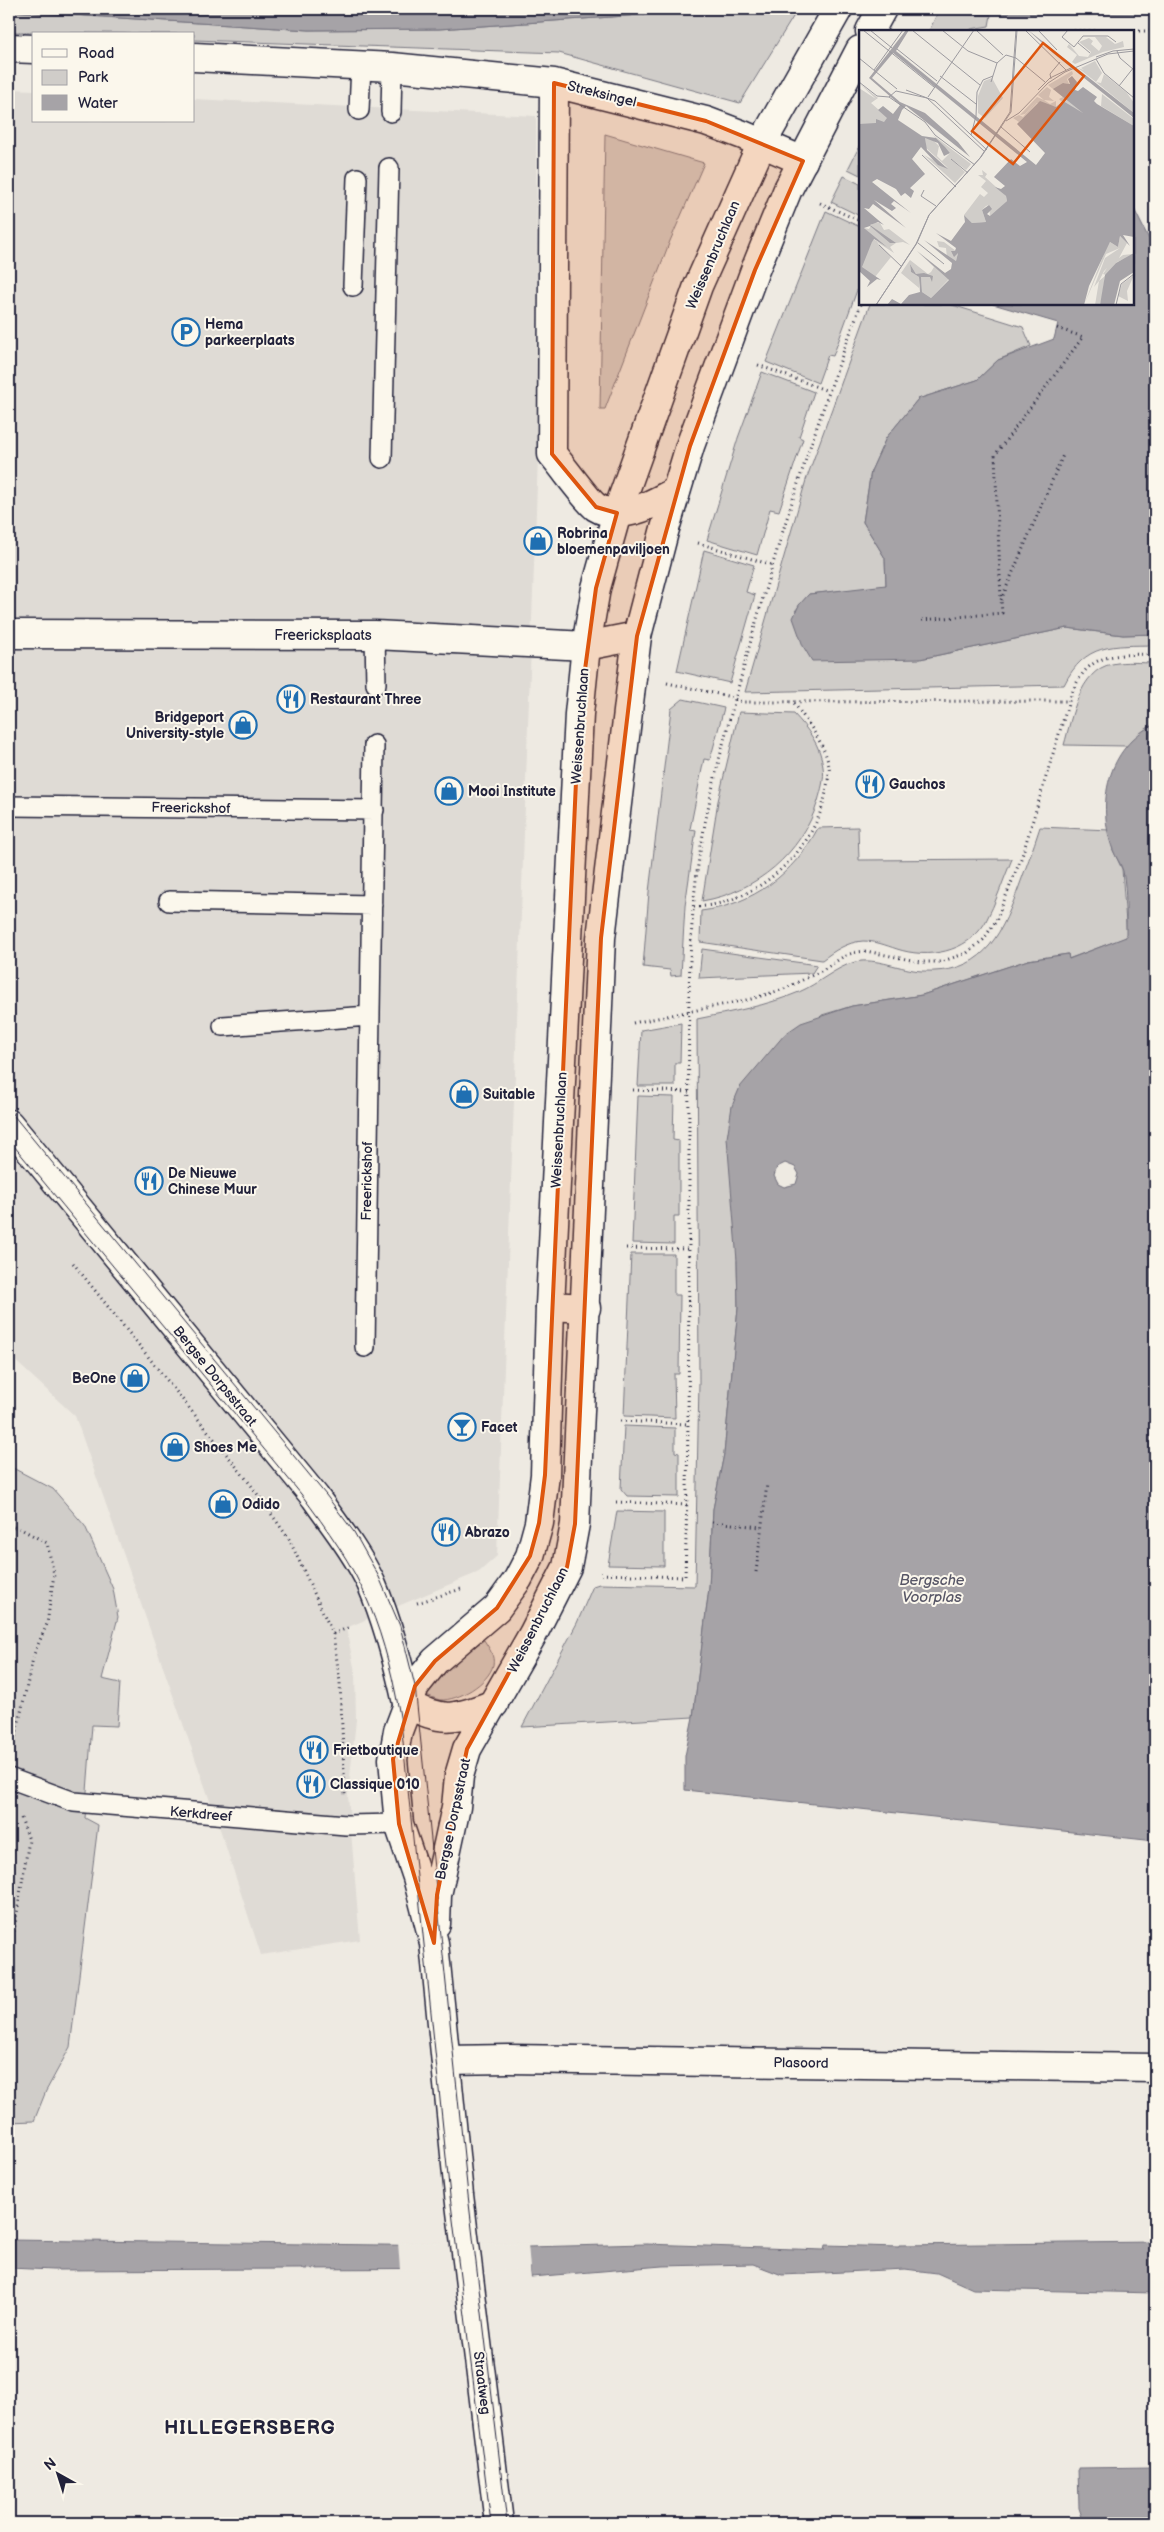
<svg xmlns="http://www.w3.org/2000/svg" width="1164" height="2532" viewBox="0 0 1164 2532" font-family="'Balsamiq Sans',sans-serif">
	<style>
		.built { fill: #dfdbd5 }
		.green { fill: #d0cdc9; stroke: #797882 }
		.water { fill: #a6a3a7; stroke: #716f7c; fill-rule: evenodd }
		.pier { fill: #eeeae2 }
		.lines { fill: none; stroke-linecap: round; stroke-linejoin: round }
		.lane-casing { stroke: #22223b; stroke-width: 22 }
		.street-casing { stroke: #22223b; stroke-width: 31 }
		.secondary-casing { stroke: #22223b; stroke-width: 31 }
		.path { stroke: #22223b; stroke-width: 3; stroke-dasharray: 1 4; stroke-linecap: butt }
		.lane { stroke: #fbf7ec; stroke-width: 19 }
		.street { stroke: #fbf7ec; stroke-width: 28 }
		.secondary { stroke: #fbf7ec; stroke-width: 28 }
		.tram { stroke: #22223b; stroke-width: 1 }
		.marked { fill: #de560e; fill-opacity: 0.2; stroke: #de560e; stroke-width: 4; stroke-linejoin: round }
		.labels { text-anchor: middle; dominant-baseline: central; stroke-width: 4; stroke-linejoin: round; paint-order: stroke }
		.street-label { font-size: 14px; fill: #22223b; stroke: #fbf7ec }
		.poi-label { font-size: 14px; font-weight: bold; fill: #22223b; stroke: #fbf7ec; text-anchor: start }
		.water-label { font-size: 15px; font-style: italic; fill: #575666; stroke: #fbf7ec }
		.district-label { font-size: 19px; font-weight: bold; letter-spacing: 1px; fill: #22223b; stroke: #fbf7ec }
		.inset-road { fill: none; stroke: #9c9a9f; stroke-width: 1 }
		.view { fill: #de560e; fill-opacity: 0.15; stroke: #de560e; stroke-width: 2.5 }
		.inset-edge { fill: none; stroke: #22223b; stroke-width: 2.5 }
	</style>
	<rect width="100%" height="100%" fill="#eeeae2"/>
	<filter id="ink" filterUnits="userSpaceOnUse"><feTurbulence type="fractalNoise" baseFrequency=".02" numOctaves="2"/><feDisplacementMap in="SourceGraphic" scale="10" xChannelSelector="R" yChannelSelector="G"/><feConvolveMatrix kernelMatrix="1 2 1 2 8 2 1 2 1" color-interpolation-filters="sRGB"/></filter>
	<g filter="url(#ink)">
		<path class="built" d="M 9,89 L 34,90 L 34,121 L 194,121 L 194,99 L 536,116 L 538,458 L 497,1556 L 479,1572 L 346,1628 L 355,1672 L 356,1720 L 348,1795 L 360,1940 L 261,1955 L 222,1835 L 75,1416 L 9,1355 Z"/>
		<path class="green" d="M 726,9 L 798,9 L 740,103 L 559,53 L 194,40 L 194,34 L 9,32 L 9,11 L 309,30 L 439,29 Z
			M 937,14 L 991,15 L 989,26 L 971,29 L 969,31 L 929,31 Z
			M 605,134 L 704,163 L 670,241 L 605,409 L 600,409 Z
			M 860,145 L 860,175 L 848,169 Z
			M 844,176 L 860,184 L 860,216 L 831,202 Z
			M 826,211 L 860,227 L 860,282 L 833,356 L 828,355 L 818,383 L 766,362 Z
			M 870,304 L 949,304 L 1023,327 L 1031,346 L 998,360 L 977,380 L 918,399 L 886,438 L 871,471 L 863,522 L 885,558 L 886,586 L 809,594 L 795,611 L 920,659 L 1067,628 L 1123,635 L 1155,634 L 1155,645 C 1113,646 1085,642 1064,685 L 745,692 L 806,480 Z
			M 762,372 L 814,392 L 799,437 L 803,439 L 779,511 L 770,509 L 757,555 L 707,540 L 738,438 Z
			M 704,550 L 754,565 L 746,592 L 755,595 L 730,683 L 677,671 Z
			M 1155,663 L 1155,724 L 1143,731 L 1127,746 L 1064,745 C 1072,718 1079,670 1112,664 C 1125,661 1141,663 1155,663 Z
			M 683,699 L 724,708 L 710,760 L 704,759 L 690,829 L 696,830 L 685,906 L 681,975 L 671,976 L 670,970 L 643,967 L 649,892 L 671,709 Z
			M 739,712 L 794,714 C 808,729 821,746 823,767 C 825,778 821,790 818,801 C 802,853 756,892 702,901 L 718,801 Z
			M 858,827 L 859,860 L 1012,859 C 1003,880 996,903 985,923 C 966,953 928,959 897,949 C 885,945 875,941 863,941 C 847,942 834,951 822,960 L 700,942 L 701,911 C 752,905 794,874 818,828 Z
			M 1040,827 L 1109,830 L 1113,850 L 1122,869 L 1127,937 L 1068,959 L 1068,954 L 1028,960 L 922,995 L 852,1006 L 822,1015 L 737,1261 L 738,1308 L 724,1454 L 713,1509 L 709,1588 L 693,1717 L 522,1727 L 577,1623 L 593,1586 L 599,1584 L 695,1586 L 699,1382 L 697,1019 C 731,1012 766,1006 799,992 C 818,984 836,967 855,962 C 876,957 901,970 922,971 C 981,974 999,940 1017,892 C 1025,870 1033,849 1040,827 Z
			M 702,949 L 817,965 L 812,973 L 699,978 Z
			M 681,1023 L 680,1063 L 675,1063 L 675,1086 L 638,1086 L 641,1030 Z
			M 638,1096 L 674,1097 L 673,1140 L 679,1141 L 679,1216 L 674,1216 L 674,1244 L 632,1243 Z
			M 631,1254 L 674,1254 L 674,1295 L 680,1295 L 679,1374 L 674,1374 L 675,1418 L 624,1416 Z
			M 624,1426 L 675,1428 L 675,1452 L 679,1453 L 679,1497 L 627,1496 L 621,1489 Z
			M 9,1466 L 53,1489 L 85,1526 L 113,1589 L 118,1617 L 102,1679 L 120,1683 L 117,1726 L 92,1725 L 85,1818 L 98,1825 L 70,2047 L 46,2091 L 34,2121 L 9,2122 Z
			M 617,1511 L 664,1512 L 664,1566 L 608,1565 Z
			M 484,1640 C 489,1648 495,1656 493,1665 C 489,1683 458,1701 440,1700 C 435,1699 429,1696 425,1694 L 442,1669 Z"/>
		<path class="water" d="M 9,9 L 726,9 L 439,29 L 309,30 L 9,11 Z
			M 834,9 L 1155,9 L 1155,13 L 954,14 Z
			M 1133,207 L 1155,251 L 1155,634 L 1123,635 L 1067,628 L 920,659 L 812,661 L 803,646 L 793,618 L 799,605 L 809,594 L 886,585 L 885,558 L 863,522 L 871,471 L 886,438 L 918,399 L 977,380 L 998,360 L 1054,339 L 1058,323 L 993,304 L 1133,304 Z
			M 1155,724 L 1155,1841 L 685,1790 L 685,1756 L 693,1717 L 709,1588 L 713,1509 L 724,1454 L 738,1308 L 737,1261 L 727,1138 L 732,1106 L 740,1087 L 785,1034 L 801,1023 L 852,1006 L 922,995 L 1028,960 L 1068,954 L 1069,959 L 1126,937 C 1126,916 1127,892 1123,871 C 1121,864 1116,858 1113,850 C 1096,804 1107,747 1155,724 ZM 785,1163 L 795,1167 L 799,1174 L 796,1184 L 784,1187 L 778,1184 L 774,1176 L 777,1167 Z
			M 9,2240 L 528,2247 L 646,2244 L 824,2250 L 825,2245 L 899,2247 L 899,2245 L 1155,2242 L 1155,2293 L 973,2289 L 937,2273 L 905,2269 L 782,2275 L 753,2264 L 662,2266 L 531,2277 L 530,2268 L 53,2270 L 9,2268 Z
			M 1155,2467 L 1155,2523 L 1084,2523 L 1079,2508 L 1078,2468 Z"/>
		<path class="pier" d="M 832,9 L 912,9 L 910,15 L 834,11 Z
			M 398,2242 L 528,2244 L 531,2280 L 529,2278 L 528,2270 L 400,2270 Z"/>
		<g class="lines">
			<g class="lane-casing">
				<path id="lane" d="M 359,110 L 361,65
					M 391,112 L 392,67
					M 353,286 L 357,178
					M 382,458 L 389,168
					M 375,635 L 376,684
					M 9,806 L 374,810
					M 169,901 L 372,905
					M 223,1026 L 370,1016
					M 365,1347 L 374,745
					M 9,1778 L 74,1802 L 346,1825 L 399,1824"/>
			</g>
			<g class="street-casing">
				<path id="street" d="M 9,48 L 34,49
					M 194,57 L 392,67 L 554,83 L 706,121 L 743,135 L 803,161
					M 554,83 L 552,454 C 561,464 588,502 596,507 C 622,523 654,503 676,491
					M 9,634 L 375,635 L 586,646 L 637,636
					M 9,1124 L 315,1497 C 334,1524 357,1553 371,1583 C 388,1622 398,1662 407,1703 C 441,1724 459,1718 494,1704
					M 550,1306 L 586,1308
					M 446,2060 L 509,2059 L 1155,2068"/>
			</g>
			<g class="secondary-casing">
				<path id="secondary" d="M 870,31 L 882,9
					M 436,1924 L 437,1895 L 456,1807 L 459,1776 L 467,1749 L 533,1634 L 567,1567 L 575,1524 L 601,938 L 637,636 L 664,532 L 690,446 L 755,270 L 788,189 L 860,50
					M 499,2523 L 459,2195 L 434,1943 L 417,1877 L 399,1824 L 393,1759 L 398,1731 L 415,1686 L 435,1661 L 497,1608 L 518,1579 L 530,1556 L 539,1523 L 545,1475 L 550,1306 L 579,714 L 586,646 L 596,588 L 617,513 L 698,286 L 762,143 L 838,9"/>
			</g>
			<path class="path" d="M 979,31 L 1155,31
				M 820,203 L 860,221
				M 1057,328 L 1083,337 L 995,455 L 1001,600 L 1063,455
				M 758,365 L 828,391
				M 1154,412 L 1155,412
				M 698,543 L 772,565
				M 922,620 L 1002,613 L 1001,600
				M 667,683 L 727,696 L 742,702 L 1069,701
				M 694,907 C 755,905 815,852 826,792 C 827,784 830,774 829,766 C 824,742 807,722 794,703
				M 633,1023 L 751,999 L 784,989 L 821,971 L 846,955 L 857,952 L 866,951 L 921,962 L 940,962 L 967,953 L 983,940 L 996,921 L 1022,856 L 1069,701 C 1086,652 1109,655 1155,654
				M 633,1090 L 689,1092
				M 626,1248 L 689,1249
				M 73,1263 L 251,1485 L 289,1539 L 333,1634 L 340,1682 L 345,1795
				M 620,1421 L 688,1424
				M 616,1502 L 687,1505
				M 712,1522 L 761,1527
				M 9,1526 L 19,1528 L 47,1543 L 54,1574 L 47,1624 L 34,1654 L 13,1748
				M 756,1572 L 767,1484
				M 601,1574 L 685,1577 C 689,1434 689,1290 689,1147 C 689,1058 686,968 696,880 C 705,808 724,739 743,670 C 776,545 816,424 861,304
				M 417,1603 L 461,1589
				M 333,1634 L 350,1627
				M 9,1961 L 29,1840 L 20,1815"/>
			<use href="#lane" class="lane"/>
			<use href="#street" class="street"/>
			<use href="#secondary" class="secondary"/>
			<path class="tram" d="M 9,1110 L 326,1495 L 354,1532 L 379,1577 L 400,1626 L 415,1686 L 468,2195 L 507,2523
				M 9,1140 L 301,1494 C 327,1529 353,1564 369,1604 C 385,1642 394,1682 401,1722 L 450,2196 L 491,2523"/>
		</g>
	</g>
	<path class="marked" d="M 554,83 L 706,121 L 803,161 L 755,270 L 690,446 L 637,636 L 601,938 L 575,1524 L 567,1567 L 467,1749 L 437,1895 L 434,1943 L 399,1824 L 393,1759 L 415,1686 L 435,1661 L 497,1608 L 530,1556 L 539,1523 L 545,1475 L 579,714 L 596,588 L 617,513 L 596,507 L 552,454 Z"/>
	<defs>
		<g id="parking-ring" transform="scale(1.4375)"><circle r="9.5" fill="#fbf7ec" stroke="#1f6fb2" stroke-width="1.5"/><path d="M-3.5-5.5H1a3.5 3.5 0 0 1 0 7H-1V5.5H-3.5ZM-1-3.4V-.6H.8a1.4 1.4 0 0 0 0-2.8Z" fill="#1f6fb2"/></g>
		<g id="shop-ring" transform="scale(1.4375)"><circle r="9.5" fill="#fbf7ec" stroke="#1f6fb2" stroke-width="1.5"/><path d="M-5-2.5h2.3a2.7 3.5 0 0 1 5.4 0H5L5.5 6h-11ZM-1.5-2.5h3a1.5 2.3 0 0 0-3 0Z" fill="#1f6fb2"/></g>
		<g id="restaurant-ring" transform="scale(1.4375)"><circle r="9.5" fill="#fbf7ec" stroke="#1f6fb2" stroke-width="1.5"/><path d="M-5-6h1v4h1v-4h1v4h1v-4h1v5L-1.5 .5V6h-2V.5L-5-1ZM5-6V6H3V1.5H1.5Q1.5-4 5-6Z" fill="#1f6fb2"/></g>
		<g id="bar-ring" transform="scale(1.4375)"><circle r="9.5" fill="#fbf7ec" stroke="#1f6fb2" stroke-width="1.5"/><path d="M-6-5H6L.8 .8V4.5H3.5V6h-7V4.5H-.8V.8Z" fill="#1f6fb2"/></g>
	</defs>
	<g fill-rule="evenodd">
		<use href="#parking-ring" x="186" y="332"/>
		<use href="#shop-ring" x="538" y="541"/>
		<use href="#restaurant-ring" x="291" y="699"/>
		<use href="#shop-ring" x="243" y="725"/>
		<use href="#restaurant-ring" x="870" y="784"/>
		<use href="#shop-ring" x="449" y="791"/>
		<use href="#shop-ring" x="464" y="1094"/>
		<use href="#restaurant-ring" x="149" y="1181"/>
		<use href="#shop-ring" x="135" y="1378"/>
		<use href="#bar-ring" x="462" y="1427"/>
		<use href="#shop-ring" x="175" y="1447"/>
		<use href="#shop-ring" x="223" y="1504"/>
		<use href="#restaurant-ring" x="446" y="1532"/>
		<use href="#restaurant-ring" x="314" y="1750"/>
		<use href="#restaurant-ring" x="311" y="1784"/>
	</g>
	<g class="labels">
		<g class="street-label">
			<text transform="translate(602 94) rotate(14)">Streksingel</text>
			<text transform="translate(713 255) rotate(-67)">Weissenbruchlaan</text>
			<text x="323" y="635">Freericksplaats</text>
			<text transform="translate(580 726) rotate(-86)">Weissenbruchlaan</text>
			<text transform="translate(191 808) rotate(1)">Freerickshof</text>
			<text transform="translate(559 1130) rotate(-87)">Weissenbruchlaan</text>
			<text transform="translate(367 1181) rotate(-89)">Freerickshof</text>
			<text transform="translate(215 1376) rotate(51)">Bergse Dorpsstraat</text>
			<text transform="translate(538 1620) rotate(-63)">Weissenbruchlaan</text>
			<text transform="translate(201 1814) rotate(5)">Kerkdreef</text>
			<text transform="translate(453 1819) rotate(-78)">Bergse Dorpsstraat</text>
			<text transform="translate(801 2063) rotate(1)">Plasoord</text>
			<text transform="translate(482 2383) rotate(83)">Straatweg</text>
		</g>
		<g class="poi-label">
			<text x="205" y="324">Hema<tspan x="205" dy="16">parkeerplaats</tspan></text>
			<text x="557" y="533">Robrina<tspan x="557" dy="16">bloemenpaviljoen</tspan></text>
			<text x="310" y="699">Restaurant Three</text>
			<text x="224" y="717" text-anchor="end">Bridgeport<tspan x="224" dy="16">University-style</tspan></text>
			<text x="889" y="784">Gauchos</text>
			<text x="468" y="791">Mooi Institute</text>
			<text x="483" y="1094">Suitable</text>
			<text x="168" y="1173">De Nieuwe<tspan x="168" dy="16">Chinese Muur</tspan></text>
			<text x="116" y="1378" text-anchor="end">BeOne</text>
			<text x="481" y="1427">Facet</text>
			<text x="194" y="1447">Shoes Me</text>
			<text x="242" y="1504">Odido</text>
			<text x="465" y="1532">Abrazo</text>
			<text x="333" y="1750">Frietboutique</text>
			<text x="330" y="1784">Classique 010</text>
		</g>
		<g class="water-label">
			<text x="932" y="1580">Bergsche<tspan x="932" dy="17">Voorplas</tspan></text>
		</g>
		<g class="district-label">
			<text x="250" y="2428">HILLEGERSBERG</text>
		</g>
	</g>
	<g transform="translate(859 30)">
		<rect width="275" height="275" fill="#eeeae2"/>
		<path d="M 236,7 L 247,7 L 256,14 L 264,11 L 265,17 L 244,22 L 216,34 L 213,32 L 218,25 L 208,17 L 210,14 L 220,26 L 229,27 L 232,22 L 220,12 L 230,8 L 234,11 L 232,14 L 240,21 L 243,16 ZM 236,31 L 243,43 L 237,52 L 219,38 L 225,40 L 222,38 ZM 213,41 L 214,44 L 208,49 L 210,54 L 205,53 L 199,58 L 222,79 L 224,82 L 223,83 L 202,71 L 200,69 L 204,67 L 223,82 L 189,55 ZM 245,44 L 268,63 L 275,73 L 275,83 L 237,52 L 242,53 ZM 133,48 L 144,68 L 126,88 L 119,83 L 119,66 L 125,51 ZM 0,53 L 19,68 L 12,73 L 29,88 L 23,95 L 0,96 L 0,58 L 17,69 ZM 188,57 L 192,60 L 190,67 L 195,71 L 185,70 L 191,74 L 197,71 L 197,77 L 178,73 L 160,92 L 154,88 L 160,85 L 164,87 L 179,69 L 166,84 L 161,85 L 178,67 L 185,70 L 179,65 ZM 243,64 L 275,89 L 275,96 L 242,76 ZM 74,105 L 112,134 L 107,140 L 91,128 L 106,142 L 96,153 L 65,125 L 89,138 L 67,118 L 66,108 L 73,109 L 80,116 L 78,126 L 83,131 L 91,123 ZM 123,140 L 128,144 L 126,147 L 147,166 L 148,171 L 131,187 L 130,175 L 127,176 L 123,180 L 127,192 L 113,193 L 105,185 L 121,164 L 125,167 L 129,163 L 122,157 L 127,151 L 119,145 L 124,145 ZM 14,192 L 21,193 L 25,200 L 30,199 L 51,215 L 44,212 L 37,213 L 31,217 L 35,223 L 18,212 L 32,227 L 16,247 L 2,237 L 14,209 L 21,213 L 5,198 L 10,199 ZM 261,206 L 268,213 L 260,228 L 264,225 L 274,224 L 273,226 L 258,232 L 247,245 L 244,244 L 248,238 L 245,241 L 240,251 L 246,246 L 243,267 L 241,275 L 236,275 L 240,251 L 235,257 L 246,228 L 261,218 L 247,224 L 225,275 L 246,221 L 251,212 L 259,217 ZM 78,211 L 85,212 L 97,221 L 92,222 L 99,223 L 97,231 L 88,228 L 87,218 L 80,217 ZM 57,220 L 90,249 L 72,268 L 63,262 L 62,247 L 75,247 L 57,244 L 51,234 L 52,242 L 60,247 L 60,258 L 42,243 L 51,230 L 69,244 L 72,242 L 75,237 ZM 275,245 L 268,261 L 269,271 L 259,266 L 263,254 Z" fill="#d0cdc9"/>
		<path d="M 47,0 L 50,0 L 37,21 L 177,135 L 186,123 L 158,94 L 181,71 L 197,77 L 204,71 L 224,83 L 194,59 L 204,53 L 211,54 L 209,49 L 213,46 L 218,52 L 216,60 L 219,61 L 224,57 L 238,67 L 235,71 L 238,74 L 275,96 L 275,207 L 264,205 L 271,216 L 261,206 L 259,217 L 251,212 L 230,256 L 225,275 L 28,275 L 33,269 L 42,274 L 50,265 L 61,262 L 60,247 L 52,242 L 51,234 L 57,244 L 65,243 L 74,246 L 73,252 L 71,247 L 62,247 L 63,262 L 72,268 L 90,250 L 58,221 L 86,243 L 92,239 L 93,233 L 65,210 L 97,231 L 99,223 L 95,227 L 92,221 L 96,221 L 97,218 L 77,203 L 92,211 L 106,192 L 105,185 L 113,193 L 127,192 L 123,180 L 130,175 L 133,179 L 128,184 L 131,186 L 148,171 L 147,166 L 136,157 L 142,159 L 146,156 L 135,147 L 152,129 L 161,136 L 168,132 L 34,23 L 13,48 L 41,72 L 66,83 L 99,112 L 111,127 L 47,76 L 43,80 L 39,90 L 63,106 L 77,108 L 86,117 L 91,123 L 85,126 L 79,113 L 66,108 L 68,120 L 89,139 L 79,135 L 62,117 L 53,129 L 66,144 L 51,158 L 55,161 L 52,168 L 46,163 L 42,166 L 37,159 L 18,149 L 13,152 L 52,183 L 35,171 L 32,174 L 37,178 L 33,181 L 15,170 L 47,198 L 14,174 L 10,179 L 5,178 L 25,195 L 19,192 L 11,195 L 37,213 L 31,213 L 11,196 L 5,198 L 28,217 L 15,209 L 13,212 L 3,237 L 22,250 L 18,249 L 8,257 L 11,251 L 0,241 L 0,94 L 17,93 L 17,89 L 25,92 L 28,88 L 19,80 L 24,76 L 34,84 L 41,75 L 10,48 ZM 169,0 L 275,83 L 275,88 L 194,23 ZM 275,223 L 275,242 L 261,251 L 255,275 L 241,275 L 246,245 L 257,233 Z" fill="#a6a3a7"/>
		<path class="inset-road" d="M 4,0 L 75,57M 11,0 L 33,18M 53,0 L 121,55M 83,0 L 109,21 L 138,33M 117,0 L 144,25M 166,0 L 207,40M 179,0 L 198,20M 209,0 L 203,7 L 215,17 L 224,6 L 249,6 L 257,12M 219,13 L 231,23M 38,19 L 78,51M 258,21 L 261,28 L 275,40M 237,27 L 254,21 L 275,19M 0,28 L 38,59M 237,29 L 245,43 L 275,68M 15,40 L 44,0M 81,46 L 117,74M 192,49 L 191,44 L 201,32M 0,52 L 18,66 L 30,67 L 66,92 L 76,105 L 116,135M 132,52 L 138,33 L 147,25 L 157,28 L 186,52M 260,56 L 275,37M 47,60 L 76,71 L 128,120M 179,60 L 191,48 L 214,37M 30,67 L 37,61 L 68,68 L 126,122M 69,67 L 115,0M 147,91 L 160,83 L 189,53 L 206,42 L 249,24 L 275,21M 142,97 L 171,122M 112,105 L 117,86 L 118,62 L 124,50 L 134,46M 63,125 L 97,157M 92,129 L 109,143M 65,160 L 62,166 L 77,176M 59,213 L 85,234M 20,215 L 43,237M 17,275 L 58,213 L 70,185 L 122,127 L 152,82 L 158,0M 17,275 L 57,214 L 70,185 L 121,128 L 151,82 L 157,0M 257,275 L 262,254 L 275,244"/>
		<path class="view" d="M 184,13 L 225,46 L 154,134 L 113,101 Z"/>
		<rect width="275" height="275" class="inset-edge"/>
	</g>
	<rect width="1164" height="2532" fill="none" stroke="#fbf7ec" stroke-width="30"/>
	<rect x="15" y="15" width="1134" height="2502" fill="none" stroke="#22223b" stroke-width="2" filter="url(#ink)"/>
	<rect x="32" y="32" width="162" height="90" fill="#fbf7ec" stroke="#a4a2a5"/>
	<rect x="42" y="49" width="25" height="8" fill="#fbf7ec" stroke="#a4a2a5"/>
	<text x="78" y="58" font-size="15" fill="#22223b">Road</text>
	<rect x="42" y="70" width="25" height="15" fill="#d0cdc9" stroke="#a4a2a5"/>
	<text x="78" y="82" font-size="15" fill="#22223b">Park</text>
	<rect x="42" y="95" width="25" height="15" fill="#a6a3a7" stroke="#a4a2a5"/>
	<text x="78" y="108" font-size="15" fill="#22223b">Water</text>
	<g transform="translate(58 2474) rotate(321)" stroke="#fbf7ec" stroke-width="4" paint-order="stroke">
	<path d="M0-4L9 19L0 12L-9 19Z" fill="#22223b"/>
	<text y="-8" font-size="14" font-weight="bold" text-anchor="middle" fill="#22223b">N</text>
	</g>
</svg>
